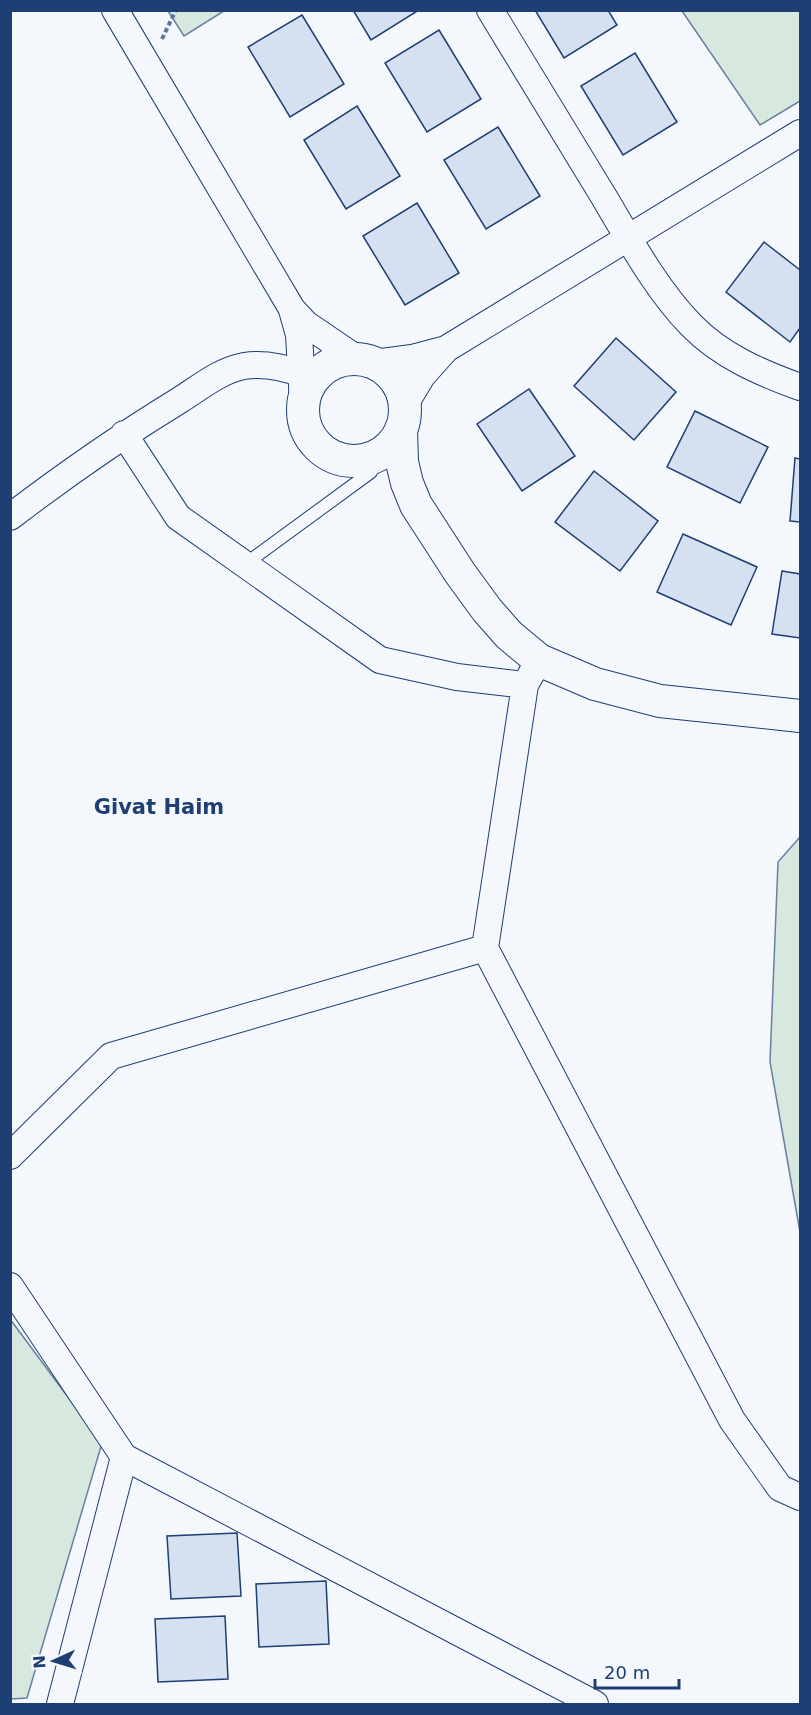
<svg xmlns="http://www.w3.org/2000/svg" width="811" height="1715" viewBox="0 0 811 1715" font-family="'DejaVu Sans',sans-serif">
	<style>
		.green { fill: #d7e8df; stroke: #687fa3; stroke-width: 1.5 }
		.building { fill: #d5e0f0; stroke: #1d3f73; stroke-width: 1.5 }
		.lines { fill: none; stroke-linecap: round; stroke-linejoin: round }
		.service-casing { stroke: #1d3f73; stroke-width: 14 }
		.minor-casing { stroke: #1d3f73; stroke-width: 28 }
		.tertiary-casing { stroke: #1d3f73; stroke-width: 34 }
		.path { stroke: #5e769c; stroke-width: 4; stroke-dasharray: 4.5 3; stroke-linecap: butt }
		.service { stroke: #f4f7fb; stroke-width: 12 }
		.minor { stroke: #f4f7fb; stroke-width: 26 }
		.tertiary { stroke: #f4f7fb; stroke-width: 32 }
		.labels { text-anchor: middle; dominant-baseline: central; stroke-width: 4.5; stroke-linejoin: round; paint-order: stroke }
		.quarter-label { font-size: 21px; font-weight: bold; fill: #1d3f73; stroke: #f4f7fb }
	</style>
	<rect width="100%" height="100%" fill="#f4f7fb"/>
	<path class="green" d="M 168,11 L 224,11 L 184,36 Z
		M 682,11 L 800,11 L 800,101 L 760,125 Z
		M 800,837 L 800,1232 L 770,1062 L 778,862 Z
		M 10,1319 L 102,1443 L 27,1698 L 11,1699 Z"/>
	<path class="building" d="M 353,10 L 419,10 L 371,40 Z
		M 535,10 L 608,10 L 617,25 L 564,58 Z
		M 302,15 L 344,84 L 290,117 L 248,47 Z
		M 439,30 L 481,99 L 427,132 L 385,63 Z
		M 635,53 L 677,122 L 623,155 L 581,86 Z
		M 357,106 L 400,176 L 346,209 L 304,140 Z
		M 498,127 L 540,196 L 486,229 L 444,160 Z
		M 417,203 L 459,273 L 405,305 L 363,236 Z
		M 764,242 L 800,270 L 800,328 L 790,342 L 726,292 Z
		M 616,338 L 676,392 L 634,440 L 574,386 Z
		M 529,389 L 575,456 L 522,491 L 477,424 Z
		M 695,411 L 768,447 L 740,503 L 667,467 Z
		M 795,458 L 800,459 L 800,522 L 790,521 Z
		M 594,471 L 658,521 L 620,571 L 555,522 Z
		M 683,534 L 757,567 L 731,625 L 657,592 Z
		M 782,571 L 800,574 L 800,638 L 772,634 Z
		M 237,1533 L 241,1596 L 171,1599 L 167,1536 Z
		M 326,1581 L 329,1644 L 259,1647 L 256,1584 Z
		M 225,1616 L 228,1679 L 158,1682 L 155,1619 Z"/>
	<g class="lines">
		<g class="service-casing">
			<path id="service" d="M 244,565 L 371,472"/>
		</g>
		<g class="minor-casing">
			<path id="minor" d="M 115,10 L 292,309 L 306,324 L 359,360
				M 490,10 C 528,73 566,135 604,197 C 629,239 656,289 691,325 C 721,356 761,373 800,387
				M 292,310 L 299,335 L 303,403
				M 374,363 L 412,358 L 446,349 L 800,133
				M 404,406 L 422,376 L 446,349
				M 124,434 L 178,517 L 380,660 L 457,677 L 525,685
				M 10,517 C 65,475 121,436 180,400 C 199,388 221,370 244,366 C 264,363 283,367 302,374
				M 485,948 L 732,1420 L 780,1488 L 800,1497
				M 10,1156 L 111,1056 L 485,948 L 525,685 L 539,660
				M 10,1286 L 124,1457 L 595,1704
				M 60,1704 L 124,1457"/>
		</g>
		<g class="tertiary-casing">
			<path id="tertiary" d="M303 410a51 51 0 1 1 102 0a51 51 0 1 1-102 0Z
				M 401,429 L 402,462 L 407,483 L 416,505 L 460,573 L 487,610 L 509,635 L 539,660 L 595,684 L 660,701 L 800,716"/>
		</g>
		<path class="path" d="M 162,39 L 176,10"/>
		<use href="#service" class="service"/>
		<use href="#minor" class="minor"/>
		<use href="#tertiary" class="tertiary"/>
	</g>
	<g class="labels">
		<g class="quarter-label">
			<text x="159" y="807">Givat Haim</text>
		</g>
	</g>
	<rect width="811" height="1715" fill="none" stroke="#1d3f73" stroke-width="24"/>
	<g transform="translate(54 1661) rotate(266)" stroke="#f4f7fb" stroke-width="4.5" paint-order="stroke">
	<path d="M0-4.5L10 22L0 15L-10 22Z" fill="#1d3f73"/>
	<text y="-9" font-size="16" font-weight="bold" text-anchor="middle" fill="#1d3f73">N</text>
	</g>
	<path d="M595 1679v9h84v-9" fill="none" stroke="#1d3f73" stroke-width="3"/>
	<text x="604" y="1679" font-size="18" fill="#1d3f73" stroke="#f4f7fb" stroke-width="4.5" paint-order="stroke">20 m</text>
</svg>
